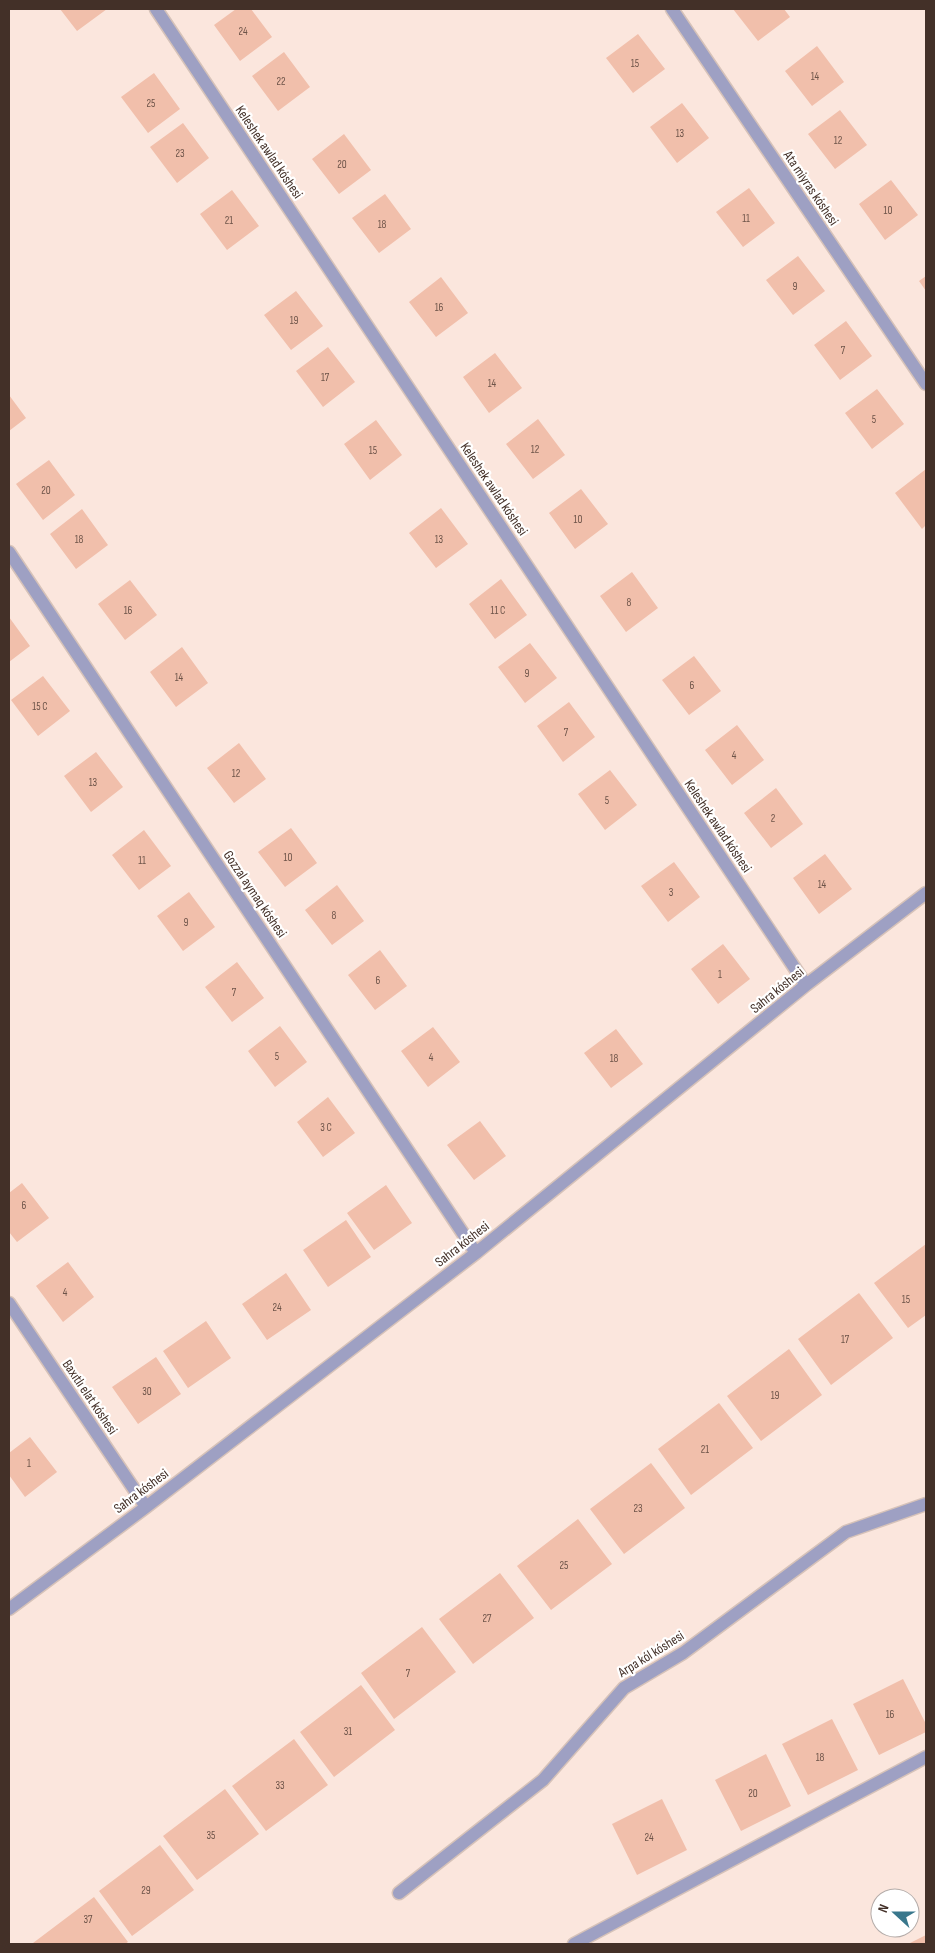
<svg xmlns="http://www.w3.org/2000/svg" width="935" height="1953" viewBox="0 0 935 1953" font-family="'Sofia Sans Condensed',sans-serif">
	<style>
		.building { fill: #f1bfab }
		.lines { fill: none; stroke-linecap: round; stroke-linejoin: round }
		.minor-casing { stroke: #d6c2b9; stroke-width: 15 }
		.minor { stroke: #9ea0c3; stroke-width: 12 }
		.labels { text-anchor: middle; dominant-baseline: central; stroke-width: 4.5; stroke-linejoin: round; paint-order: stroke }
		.number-label { font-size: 11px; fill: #6e5449 }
		.street-label { font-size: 14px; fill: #433028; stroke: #fff }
	</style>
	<rect width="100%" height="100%" fill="#fbe6dd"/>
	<path class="building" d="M 60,9 L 107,9 L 77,31 Z
		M 236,9 L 251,9 L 272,37 L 240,61 L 214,25 Z
		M 733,9 L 784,9 L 790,17 L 758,41 Z
		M 638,34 L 665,69 L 633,93 L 606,58 Z
		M 817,46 L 844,82 L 812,106 L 785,71 Z
		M 284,52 L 310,87 L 278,111 L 252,76 Z
		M 154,73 L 180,109 L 148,133 L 121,97 Z
		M 682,103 L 709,138 L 677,163 L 650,127 Z
		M 840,110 L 867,145 L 835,169 L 808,134 Z
		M 183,123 L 209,158 L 177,183 L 150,147 Z
		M 344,134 L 371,170 L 339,194 L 312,159 Z
		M 891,180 L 918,215 L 885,240 L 859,204 Z
		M 749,188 L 775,223 L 743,247 L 716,212 Z
		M 232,190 L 259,226 L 227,250 L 200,214 Z
		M 385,194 L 411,229 L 379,253 L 352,218 Z
		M 798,256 L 825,291 L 793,315 L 766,280 Z
		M 926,276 L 926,291 L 919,281 Z
		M 441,277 L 468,313 L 436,337 L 409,302 Z
		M 296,291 L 323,326 L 291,350 L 264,315 Z
		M 846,321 L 872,356 L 840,380 L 814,345 Z
		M 328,347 L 355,382 L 323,407 L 296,371 Z
		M 495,353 L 522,388 L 489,413 L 463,377 Z
		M 877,389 L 904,424 L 872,449 L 845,413 Z
		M 9,395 L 26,418 L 9,431 Z
		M 538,419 L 565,455 L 533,479 L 506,444 Z
		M 376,420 L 402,455 L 370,480 L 344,444 Z
		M 49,460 L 75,495 L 43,520 L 16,484 Z
		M 926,469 L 926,525 L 922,529 L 895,493 Z
		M 581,489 L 608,524 L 575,549 L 549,513 Z
		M 441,508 L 468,544 L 436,568 L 409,533 Z
		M 82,509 L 108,545 L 76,569 L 50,534 Z
		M 632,572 L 658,608 L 626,632 L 600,596 Z
		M 501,579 L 527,615 L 495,639 L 469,604 Z
		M 130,580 L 157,615 L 125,640 L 98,604 Z
		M 9,617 L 30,646 L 9,662 Z
		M 530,643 L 557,678 L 525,703 L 498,667 Z
		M 182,647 L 208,683 L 176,707 L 150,672 Z
		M 694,656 L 721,691 L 689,715 L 662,680 Z
		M 43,676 L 70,711 L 38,736 L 11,700 Z
		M 569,702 L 595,737 L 563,762 L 537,726 Z
		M 737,725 L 764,760 L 732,785 L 705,750 Z
		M 239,743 L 266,779 L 234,803 L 207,768 Z
		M 96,752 L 123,787 L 91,812 L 64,776 Z
		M 610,770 L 637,805 L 605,830 L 578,794 Z
		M 776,788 L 803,824 L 771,848 L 744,813 Z
		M 291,828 L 317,863 L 285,887 L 258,852 Z
		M 144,830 L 171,866 L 139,890 L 112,855 Z
		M 825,854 L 852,889 L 819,914 L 793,878 Z
		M 674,862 L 700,897 L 668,922 L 641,886 Z
		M 337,885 L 364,921 L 332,945 L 305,910 Z
		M 189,892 L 215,927 L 183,951 L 157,916 Z
		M 723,944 L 750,979 L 718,1004 L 691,969 Z
		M 380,950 L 407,986 L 375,1010 L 348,975 Z
		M 237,962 L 264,998 L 232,1022 L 205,987 Z
		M 280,1026 L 307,1062 L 275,1087 L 248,1051 Z
		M 433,1027 L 460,1062 L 428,1087 L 401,1051 Z
		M 616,1029 L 643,1064 L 611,1088 L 584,1053 Z
		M 328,1097 L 355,1133 L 323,1157 L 297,1122 Z
		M 480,1121 L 506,1156 L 474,1180 L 447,1145 Z
		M 22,1183 L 49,1218 L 17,1242 L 9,1232 L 9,1193 Z
		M 386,1185 L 412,1223 L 374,1250 L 347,1213 Z
		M 346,1220 L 371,1257 L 328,1287 L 303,1250 Z
		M 926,1244 L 926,1315 L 908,1328 L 874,1283 Z
		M 68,1262 L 94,1297 L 63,1322 L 36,1286 Z
		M 286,1273 L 311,1310 L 267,1340 L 242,1304 Z
		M 859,1293 L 893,1338 L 831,1385 L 798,1339 Z
		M 206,1321 L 231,1358 L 188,1388 L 163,1351 Z
		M 789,1349 L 822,1395 L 761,1441 L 727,1396 Z
		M 156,1357 L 181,1394 L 138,1424 L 112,1387 Z
		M 719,1403 L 753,1448 L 691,1495 L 658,1449 Z
		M 30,1437 L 57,1472 L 25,1497 L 9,1475 L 9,1453 Z
		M 651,1463 L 685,1508 L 624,1554 L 590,1509 Z
		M 578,1519 L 612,1564 L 551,1610 L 517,1566 Z
		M 500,1573 L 534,1618 L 473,1664 L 439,1619 Z
		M 422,1627 L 456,1672 L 394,1719 L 361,1673 Z
		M 903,1679 L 926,1724 L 926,1732 L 879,1755 L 853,1704 Z
		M 361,1685 L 395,1730 L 334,1777 L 300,1732 Z
		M 832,1719 L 858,1770 L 808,1795 L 782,1744 Z
		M 294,1739 L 328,1785 L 266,1831 L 232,1786 Z
		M 766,1754 L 791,1806 L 741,1831 L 715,1780 Z
		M 225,1789 L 259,1834 L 197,1880 L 163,1836 Z
		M 662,1799 L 687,1850 L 637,1875 L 612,1824 Z
		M 160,1845 L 194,1890 L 132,1936 L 99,1891 Z
		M 94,1897 L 128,1942 L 125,1944 L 34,1944 L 33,1943 Z
		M 926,1935 L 926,1944 L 908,1944 Z"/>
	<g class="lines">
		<g class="minor-casing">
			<path id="minor" d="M 156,9 L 806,985
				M 672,9 L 926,384
				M 9,552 L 476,1253
				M 9,1303 L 146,1507
				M 9,1609 L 146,1507 L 476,1253 L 806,985 L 926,893
				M 399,1893 L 543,1780 L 624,1688 L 683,1653 L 846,1532 L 926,1504
				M 574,1944 L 926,1757"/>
		</g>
		<use href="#minor" class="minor"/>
	</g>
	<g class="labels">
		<g class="number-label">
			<text x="243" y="31">24</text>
			<text x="635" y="63">15</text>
			<text x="815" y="76">14</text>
			<text x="281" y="81">22</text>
			<text x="151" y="103">25</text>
			<text x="680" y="133">13</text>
			<text x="838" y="140">12</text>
			<text x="180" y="153">23</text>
			<text x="342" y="164">20</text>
			<text x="888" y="210">10</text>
			<text x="746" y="218">11</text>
			<text x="229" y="220">21</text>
			<text x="382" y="224">18</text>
			<text x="795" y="286">9</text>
			<text x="439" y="307">16</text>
			<text x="294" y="320">19</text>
			<text x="843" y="350">7</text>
			<text x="325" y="377">17</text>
			<text x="492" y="383">14</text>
			<text x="874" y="419">5</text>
			<text x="535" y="449">12</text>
			<text x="373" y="450">15</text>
			<text x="46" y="490">20</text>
			<text x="578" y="519">10</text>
			<text x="79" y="539">18</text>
			<text x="439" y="539">13</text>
			<text x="629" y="602">8</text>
			<text x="128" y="610">16</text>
			<text x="498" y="610">11 С</text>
			<text x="527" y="673">9</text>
			<text x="179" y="677">14</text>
			<text x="692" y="685">6</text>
			<text x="40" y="706">15 С</text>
			<text x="566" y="732">7</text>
			<text x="734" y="755">4</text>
			<text x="236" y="773">12</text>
			<text x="93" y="782">13</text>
			<text x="607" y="800">5</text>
			<text x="773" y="818">2</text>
			<text x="288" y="857">10</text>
			<text x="142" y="860">11</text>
			<text x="822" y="884">14</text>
			<text x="671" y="892">3</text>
			<text x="334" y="915">8</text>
			<text x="186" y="922">9</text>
			<text x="720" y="974">1</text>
			<text x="378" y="980">6</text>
			<text x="234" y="992">7</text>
			<text x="277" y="1056">5</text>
			<text x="431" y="1057">4</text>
			<text x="614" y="1058">18</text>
			<text x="326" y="1127">3 С</text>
			<text x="24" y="1205">6</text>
			<text x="65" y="1292">4</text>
			<text x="906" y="1299">15</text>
			<text x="277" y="1307">24</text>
			<text x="845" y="1339">17</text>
			<text x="147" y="1391">30</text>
			<text x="775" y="1395">19</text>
			<text x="705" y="1449">21</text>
			<text x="29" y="1463">1</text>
			<text x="638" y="1508">23</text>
			<text x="564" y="1565">25</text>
			<text x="487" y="1618">27</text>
			<text x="408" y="1673">7</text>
			<text x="890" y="1714">16</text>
			<text x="348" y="1731">31</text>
			<text x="820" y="1757">18</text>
			<text x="280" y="1785">33</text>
			<text x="753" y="1793">20</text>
			<text x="211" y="1835">35</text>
			<text x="649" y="1837">24</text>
			<text x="146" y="1890">29</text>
			<text x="88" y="1919">37</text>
		</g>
		<g class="street-label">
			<text transform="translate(269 152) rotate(56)">Keleshek awlad kóshesi</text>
			<text transform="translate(811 188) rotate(56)">Ata miyras kóshesi</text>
			<text transform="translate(494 489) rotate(56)">Keleshek awlad kóshesi</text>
			<text transform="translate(718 826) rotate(56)">Keleshek awlad kóshesi</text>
			<text transform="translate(255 894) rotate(56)">Gozzal aymaq kóshesi</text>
			<text transform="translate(777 990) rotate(-39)">Sahra kóshesi</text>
			<text transform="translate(462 1244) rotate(-38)">Sahra kóshesi</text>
			<text transform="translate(90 1397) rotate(56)">Baxıtlı elat kóshesi</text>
			<text transform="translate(141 1491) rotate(-37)">Sahra kóshesi</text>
			<text transform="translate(651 1654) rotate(-32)">Arpa kól kóshesi</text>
		</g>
	</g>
	<rect width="935" height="1953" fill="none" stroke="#433028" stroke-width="20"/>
	<g transform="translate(895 1913) rotate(291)"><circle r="24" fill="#ffffff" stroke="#b4aca9"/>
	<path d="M0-4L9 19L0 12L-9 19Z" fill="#39778c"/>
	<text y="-8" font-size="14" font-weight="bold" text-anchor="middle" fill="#433028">N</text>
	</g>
</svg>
